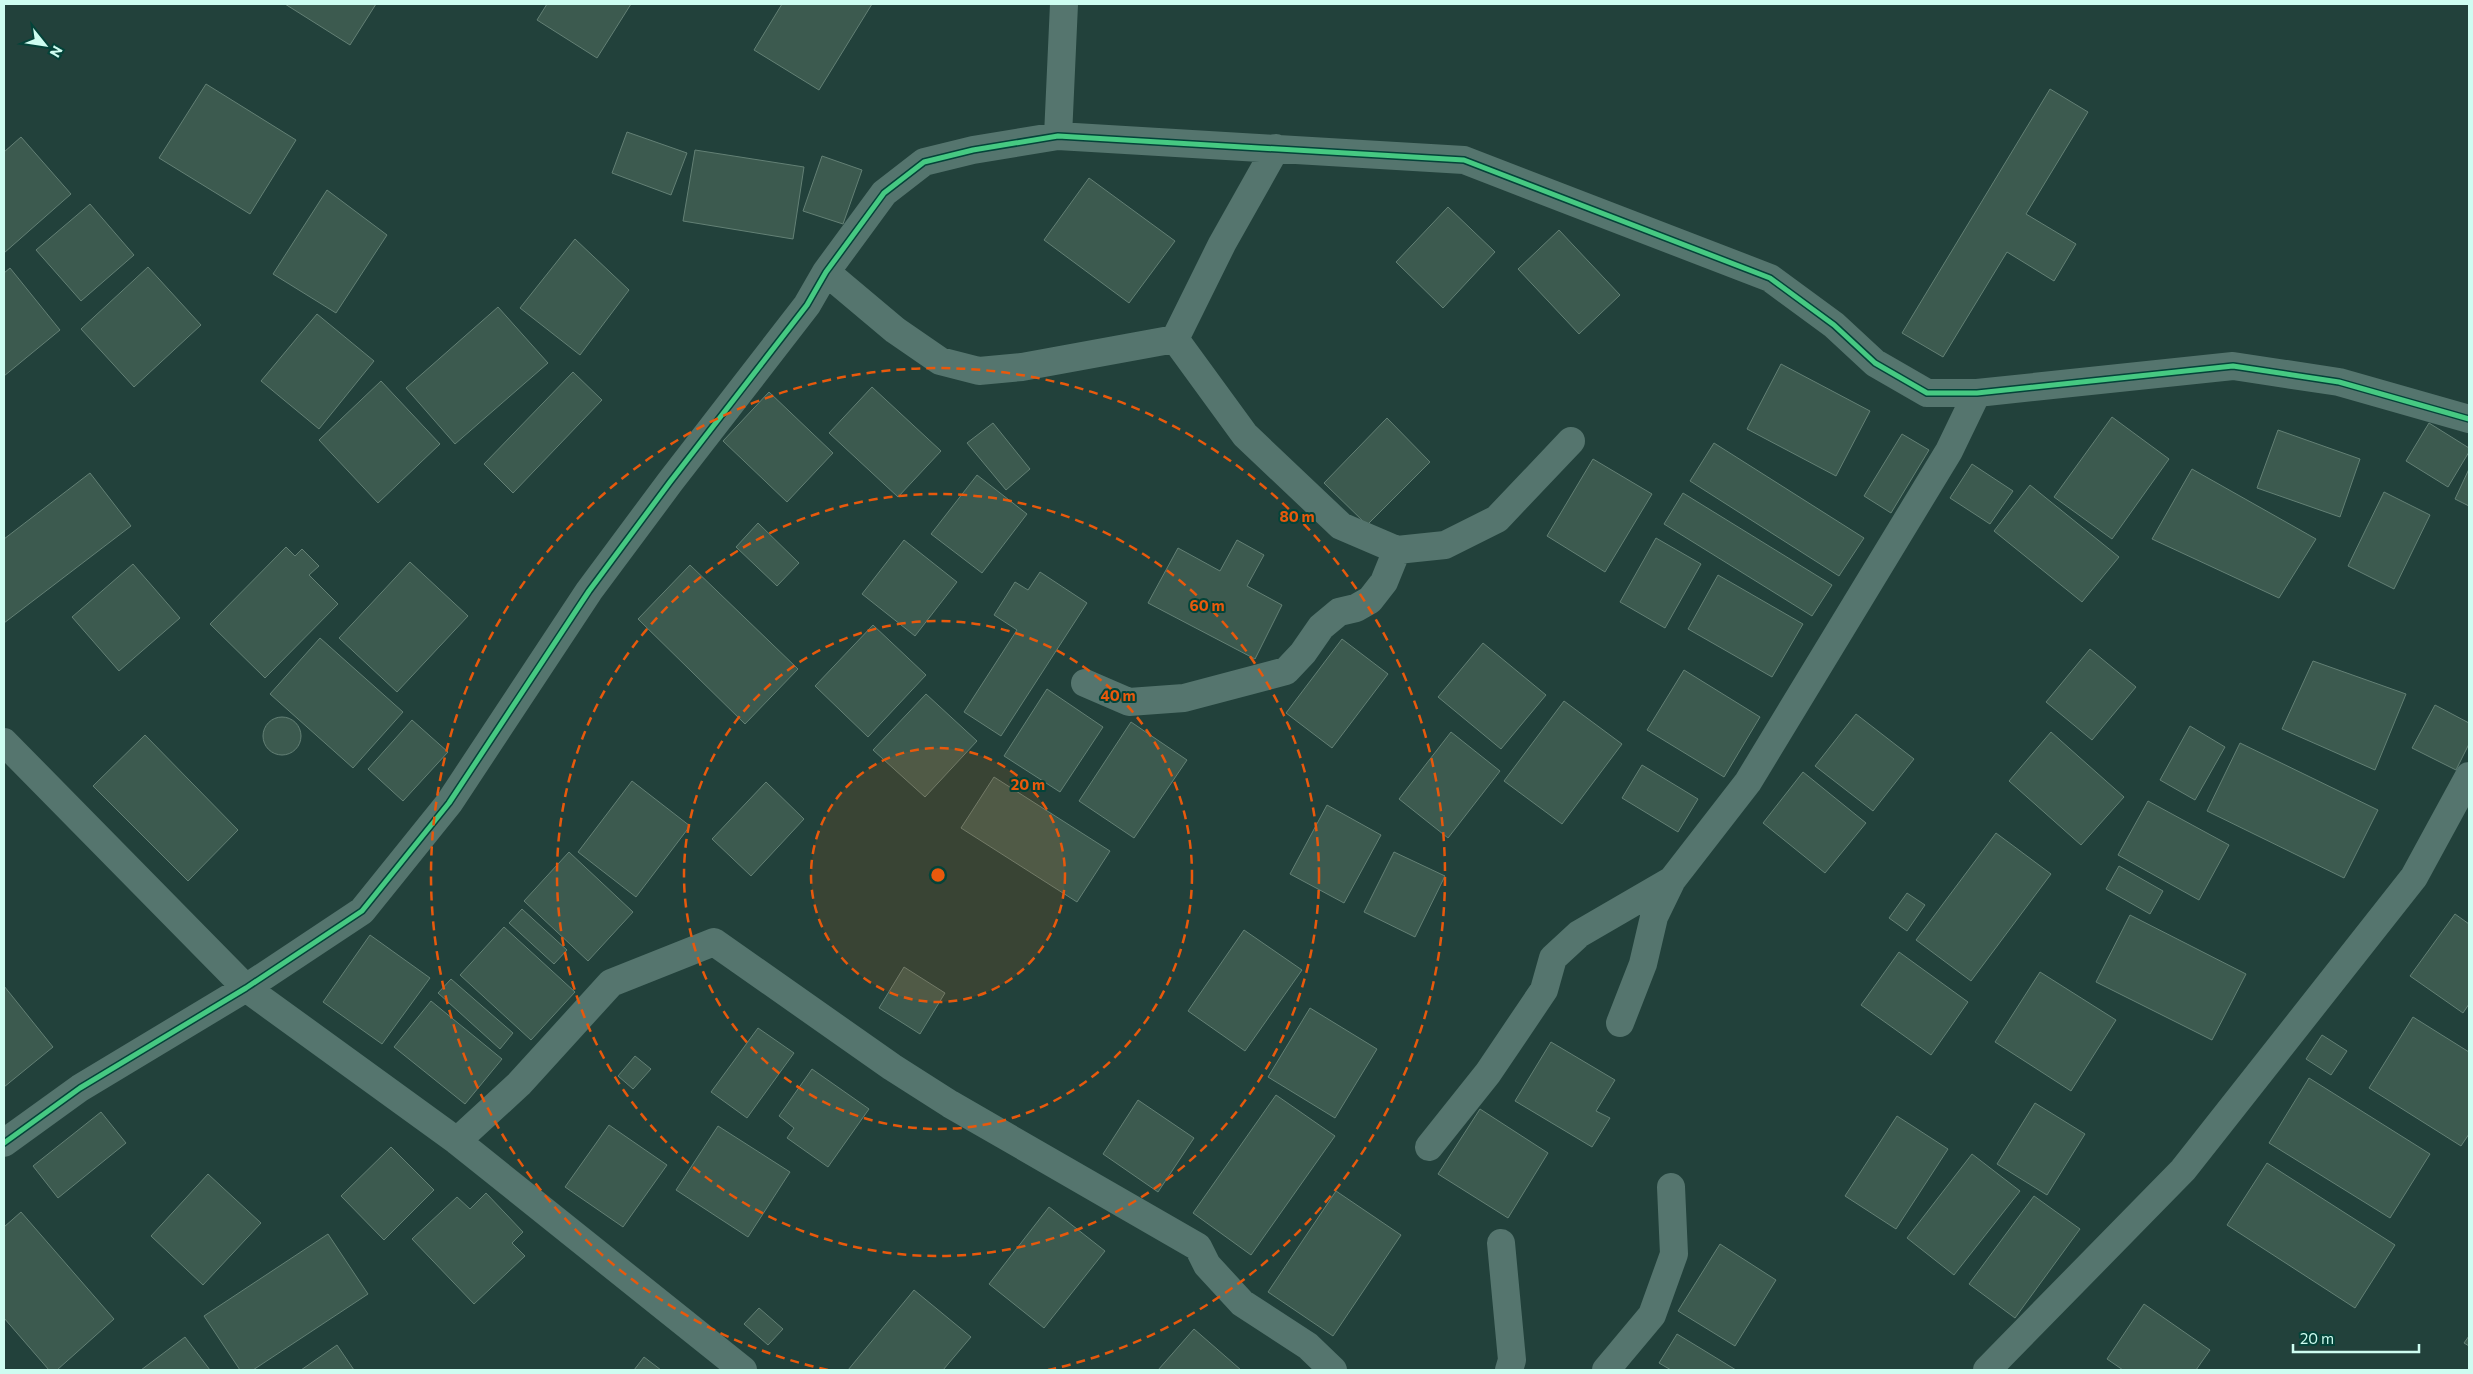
<svg xmlns="http://www.w3.org/2000/svg" width="2473" height="1374" viewBox="0 0 2473 1374" font-family="Commissioner,sans-serif">
	<style>
		.building { fill: #3c5a4f; stroke: #638075 }
		.lines { fill: none; stroke-linecap: round; stroke-linejoin: round }
		.street { stroke: #55756e; stroke-width: 28 }
		.cycleway-casing { stroke: #044339; stroke-width: 8 }
		.cycleway { stroke: #46c982; stroke-width: 5 }
		.ring { fill: none; stroke: #e8590c; stroke-width: 2.5; stroke-dasharray: 9 6 }
		.centre { fill: #e8590c; stroke: #044339; stroke-width: 2.5 }
		.ring-label { font-size: 15px; text-anchor: middle; font-weight: bold; fill: #e8590c; stroke: #044339; stroke-width: 4; stroke-linejoin: round; paint-order: stroke }
	</style>
	<rect width="100%" height="100%" fill="#22413b"/>
	<path class="building" d="M 285,4 L 376,4 L 350,45 Z
		M 547,4 L 631,4 L 597,58 L 537,20 Z
		M 782,4 L 872,4 L 819,90 L 754,50 Z
		M 206,84 L 296,140 L 250,214 L 159,158 Z
		M 2050,89 L 2088,112 L 2026,214 L 2076,244 L 2054,281 L 2007,252 L 1943,357 L 1902,333 Z
		M 627,132 L 687,153 L 671,195 L 612,173 Z
		M 21,137 L 71,194 L 4,253 L 4,152 Z
		M 695,150 L 804,167 L 793,239 L 683,221 Z
		M 822,156 L 862,170 L 843,224 L 803,211 Z
		M 1089,178 L 1175,241 L 1129,303 L 1044,240 Z
		M 327,190 L 387,235 L 336,313 L 273,274 Z
		M 90,204 L 134,255 L 81,301 L 36,250 Z
		M 1448,207 L 1495,252 L 1443,308 L 1396,262 Z
		M 1559,230 L 1620,295 L 1579,334 L 1518,269 Z
		M 575,239 L 629,290 L 580,355 L 520,308 Z
		M 148,267 L 201,325 L 134,387 L 81,329 Z
		M 10,268 L 60,330 L 4,376 L 4,273 Z
		M 498,307 L 548,363 L 455,444 L 406,388 Z
		M 317,314 L 374,361 L 319,429 L 261,381 Z
		M 1781,364 L 1870,411 L 1836,476 L 1747,429 Z
		M 573,372 L 602,400 L 513,493 L 484,464 Z
		M 381,381 L 440,444 L 378,503 L 319,440 Z
		M 872,387 L 941,451 L 898,497 L 829,433 Z
		M 769,392 L 833,453 L 787,502 L 723,441 Z
		M 2112,417 L 2169,459 L 2112,539 L 2054,497 Z
		M 1387,418 L 1430,462 L 1367,525 L 1324,483 Z
		M 993,423 L 1030,469 L 1006,490 L 967,443 Z
		M 2429,423 L 2469,448 L 2469,452 L 2448,487 L 2406,461 Z
		M 2278,430 L 2360,459 L 2340,517 L 2257,488 Z
		M 1902,434 L 1929,450 L 1891,513 L 1864,496 Z
		M 1714,443 L 1864,538 L 1839,576 L 1690,481 Z
		M 1593,459 L 1652,494 L 1605,572 L 1547,536 Z
		M 1972,464 L 2013,491 L 1990,524 L 1950,498 Z
		M 2192,469 L 2316,539 L 2279,598 L 2152,539 Z
		M 2469,469 L 2469,506 L 2455,499 Z
		M 90,473 L 131,526 L 4,623 L 4,539 Z
		M 977,475 L 1027,514 L 982,573 L 931,534 Z
		M 2030,485 L 2119,557 L 2082,602 L 1994,531 Z
		M 2384,492 L 2430,515 L 2394,589 L 2348,566 Z
		M 1683,493 L 1832,585 L 1812,616 L 1664,524 Z
		M 758,523 L 799,563 L 777,586 L 736,547 Z
		M 1656,538 L 1701,564 L 1665,628 L 1620,602 Z
		M 904,540 L 957,582 L 915,636 L 862,594 Z
		M 1237,540 L 1264,555 L 1247,586 L 1282,605 L 1255,659 L 1148,603 L 1178,548 L 1220,571 Z
		M 286,547 L 295,556 L 302,549 L 319,566 L 309,575 L 338,604 L 265,678 L 210,624 Z
		M 410,562 L 468,616 L 397,692 L 339,638 Z
		M 133,564 L 180,618 L 119,671 L 72,617 Z
		M 690,565 L 798,669 L 745,724 L 638,619 Z
		M 1040,572 L 1087,603 L 1001,736 L 964,712 L 1017,630 L 994,615 L 1015,582 L 1028,590 Z
		M 1718,575 L 1803,624 L 1772,677 L 1688,629 Z
		M 873,625 L 926,675 L 868,737 L 815,686 Z
		M 320,638 L 403,712 L 353,768 L 270,694 Z
		M 1342,639 L 1388,674 L 1332,748 L 1286,713 Z
		M 1483,643 L 1546,695 L 1501,749 L 1438,697 Z
		M 2090,649 L 2136,687 L 2092,740 L 2046,702 Z
		M 2313,661 L 2406,694 L 2375,770 L 2282,729 Z
		M 1684,670 L 1760,717 L 1724,777 L 1647,730 Z
		M 1047,689 L 1103,727 L 1060,792 L 1004,756 Z
		M 926,694 L 977,741 L 925,797 L 873,750 Z
		M 1564,701 L 1622,744 L 1562,824 L 1504,781 Z
		M 2435,705 L 2469,723 L 2469,744 L 2456,770 L 2412,748 Z
		M 1856,714 L 1914,759 L 1873,811 L 1815,766 Z
		M263 736a19 19 0 1 1 38 0a19 19 0 1 1-38 0Z
		M 412,720 L 448,752 L 403,801 L 368,769 Z
		M 1131,722 L 1187,760 L 1134,838 L 1079,801 Z
		M 2190,726 L 2225,747 L 2195,800 L 2160,780 Z
		M 1451,732 L 1500,771 L 1448,838 L 1399,799 Z
		M 2051,732 L 2124,797 L 2081,845 L 2009,781 Z
		M 145,735 L 238,830 L 188,881 L 93,786 Z
		M 2240,743 L 2378,810 L 2344,878 L 2207,811 Z
		M 1642,765 L 1698,799 L 1678,832 L 1622,798 Z
		M 1803,772 L 1866,823 L 1825,873 L 1763,823 Z
		M 994,777 L 1110,851 L 1077,902 L 961,828 Z
		M 632,781 L 690,826 L 636,897 L 578,852 Z
		M 766,782 L 804,819 L 751,876 L 712,839 Z
		M 2148,801 L 2229,845 L 2199,900 L 2118,855 Z
		M 1327,805 L 1381,835 L 1344,903 L 1290,874 Z
		M 1996,833 L 2051,874 L 1971,981 L 1916,940 Z
		M 569,852 L 633,912 L 588,961 L 524,901 Z
		M 1394,852 L 1445,876 L 1415,937 L 1364,912 Z
		M 2119,866 L 2163,891 L 2150,914 L 2106,889 Z
		M 1907,893 L 1925,905 L 1907,931 L 1889,918 Z
		M 522,909 L 567,950 L 554,964 L 509,923 Z
		M 2455,914 L 2469,924 L 2469,1004 L 2463,1013 L 2410,976 Z
		M 2130,915 L 2246,974 L 2212,1040 L 2096,982 Z
		M 504,927 L 575,992 L 531,1040 L 460,975 Z
		M 1244,930 L 1302,970 L 1245,1051 L 1188,1011 Z
		M 370,935 L 430,978 L 382,1044 L 323,1002 Z
		M 1899,952 L 1968,1002 L 1931,1055 L 1861,1005 Z
		M 904,967 L 945,993 L 920,1034 L 879,1008 Z
		M 2040,972 L 2116,1020 L 2071,1091 L 1995,1042 Z
		M 451,979 L 513,1033 L 500,1049 L 438,993 Z
		M 4,986 L 53,1047 L 4,1087 Z
		M 431,1001 L 502,1059 L 465,1104 L 394,1047 Z
		M 1310,1008 L 1377,1049 L 1335,1118 L 1268,1077 Z
		M 2413,1017 L 2469,1052 L 2469,1134 L 2461,1146 L 2369,1088 Z
		M 758,1028 L 794,1053 L 747,1118 L 711,1092 Z
		M 2322,1035 L 2347,1051 L 2331,1075 L 2306,1059 Z
		M 1551,1042 L 1615,1080 L 1596,1111 L 1610,1118 L 1592,1147 L 1515,1101 Z
		M 635,1056 L 651,1069 L 633,1089 L 618,1076 Z
		M 812,1069 L 869,1109 L 828,1167 L 787,1138 L 794,1128 L 779,1116 Z
		M 2309,1078 L 2430,1154 L 2390,1218 L 2269,1143 Z
		M 1276,1095 L 1335,1136 L 1251,1255 L 1193,1213 Z
		M 1138,1100 L 1194,1138 L 1158,1192 L 1103,1154 Z
		M 2035,1103 L 2085,1134 L 2047,1195 L 1997,1164 Z
		M 1480,1109 L 1548,1153 L 1508,1218 L 1438,1174 Z
		M 101,1112 L 126,1143 L 58,1198 L 33,1166 Z
		M 1897,1116 L 1948,1149 L 1896,1229 L 1845,1196 Z
		M 609,1125 L 667,1165 L 623,1227 L 565,1187 Z
		M 718,1126 L 790,1172 L 748,1237 L 676,1190 Z
		M 391,1147 L 434,1190 L 384,1240 L 341,1196 Z
		M 1972,1154 L 2020,1191 L 1954,1275 L 1907,1238 Z
		M 2267,1163 L 2395,1245 L 2355,1308 L 2227,1225 Z
		M 208,1174 L 261,1223 L 203,1285 L 151,1236 Z
		M 1336,1191 L 1401,1235 L 1333,1336 L 1268,1292 Z
		M 486,1193 L 523,1232 L 512,1243 L 525,1256 L 474,1304 L 412,1239 L 457,1197 L 470,1209 Z
		M 2034,1196 L 2080,1229 L 2015,1318 L 1969,1284 Z
		M 1049,1207 L 1105,1251 L 1044,1328 L 989,1284 Z
		M 21,1212 L 114,1319 L 57,1370 L 49,1370 L 4,1318 L 4,1227 Z
		M 328,1234 L 368,1294 L 253,1370 L 240,1370 L 204,1316 Z
		M 1720,1244 L 1776,1280 L 1735,1346 L 1678,1311 Z
		M 914,1290 L 971,1337 L 943,1370 L 848,1370 Z
		M 2144,1304 L 2210,1350 L 2196,1370 L 2123,1370 L 2107,1359 Z
		M 759,1308 L 783,1329 L 768,1345 L 744,1324 Z
		M 1194,1329 L 1241,1370 L 1158,1370 Z
		M 1677,1334 L 1736,1370 L 1671,1370 L 1659,1363 Z
		M 2469,1336 L 2469,1346 L 2464,1343 Z
		M 185,1337 L 210,1370 L 141,1370 Z
		M 337,1345 L 354,1370 L 301,1370 Z
		M 644,1357 L 661,1370 L 634,1370 Z"/>
	<g class="lines">
		<path class="street" d="M 1058,136 L 1064,4
			M 1276,148 L 1222,244 L 1175,339 L 1245,435 L 1341,526 L 1397,550 L 1445,545 L 1497,519 L 1571,441
			M 826,272 L 895,330 L 940,361 L 979,371 L 1022,367 L 1175,339
			M 1085,683 L 1129,702 L 1184,698 L 1286,671 L 1303,653 L 1321,627 L 1339,612 L 1356,608 L 1370,600 L 1384,582 L 1397,550
			M 4,742 L 246,988 L 457,1141 L 743,1370
			M 1620,1023 L 1643,964 L 1654,917 L 1672,880
			M 457,1141 L 519,1084 L 611,983 L 714,942 L 892,1067 L 950,1104 L 1198,1247 L 1207,1265 L 1242,1303 L 1308,1346 L 1333,1370
			M 4,1143 L 80,1088 L 246,988 L 362,911 L 449,803 L 589,591 L 670,482 L 807,305 L 826,272 L 884,193 L 924,162 L 973,150 L 1058,136 L 1464,160 L 1770,278 L 1834,325 L 1875,363 L 1927,393 L 1977,393 L 2233,366 L 2339,382 L 2469,419
			M 1429,1147 L 1488,1073 L 1544,990 L 1553,958 L 1579,934 L 1672,880 L 1748,782 L 1949,451 L 1977,393
			M 1501,1243 L 1512,1360 L 1509,1370
			M 1606,1370 L 1652,1315 L 1674,1254 L 1671,1187
			M 1987,1370 L 2183,1170 L 2414,877 L 2469,776"/>
		<g class="cycleway-casing">
			<path id="cycleway" d="M 4,1143 L 80,1088 L 246,988 L 362,911 L 449,803 L 589,591 L 670,482 L 807,305 L 826,272 L 884,193 L 924,162 L 973,150 L 1058,136 L 1464,160 L 1770,278 L 1834,325 L 1875,363 L 1927,393 L 1977,393 L 2233,366 L 2339,382 L 2469,419"/>
		</g>
		<use href="#cycleway" class="cycleway"/>
	</g>
	<circle cx="938" cy="875" r="127" fill="#e8590c" fill-opacity=".12"/>
	<g class="ring">
		<circle cx="938" cy="875" r="127"/>
		<circle cx="938" cy="875" r="254"/>
		<circle cx="938" cy="875" r="381"/>
		<path d="M828 1370A507 507 0 1 1 1048 1370"/>
	</g>
	<circle cx="938" cy="875" r="8" class="centre"/>
	<g class="ring-label">
		<text x="1297" y="522">80 m</text>
		<text x="1207" y="611">60 m</text>
		<text x="1118" y="701">40 m</text>
		<text x="1028" y="790">20 m</text>
	</g>
	<rect width="2473" height="1374" fill="none" stroke="#cefdf1" stroke-width="10"/>
	<g transform="translate(45 45) rotate(120)" stroke="#044339" stroke-width="4" paint-order="stroke">
	<path d="M0-4L9 19L0 12L-9 19Z" fill="#cefdf1"/>
	<text y="-8" font-size="14" font-weight="bold" text-anchor="middle" fill="#cefdf1">N</text>
	</g>
	<path d="M2293 1344v8h126v-8" fill="none" stroke="#cefdf1" stroke-width="2.5"/>
	<text x="2300" y="1344" font-size="15" fill="#cefdf1" stroke="#044339" stroke-width="4" paint-order="stroke">20 m</text>
</svg>
